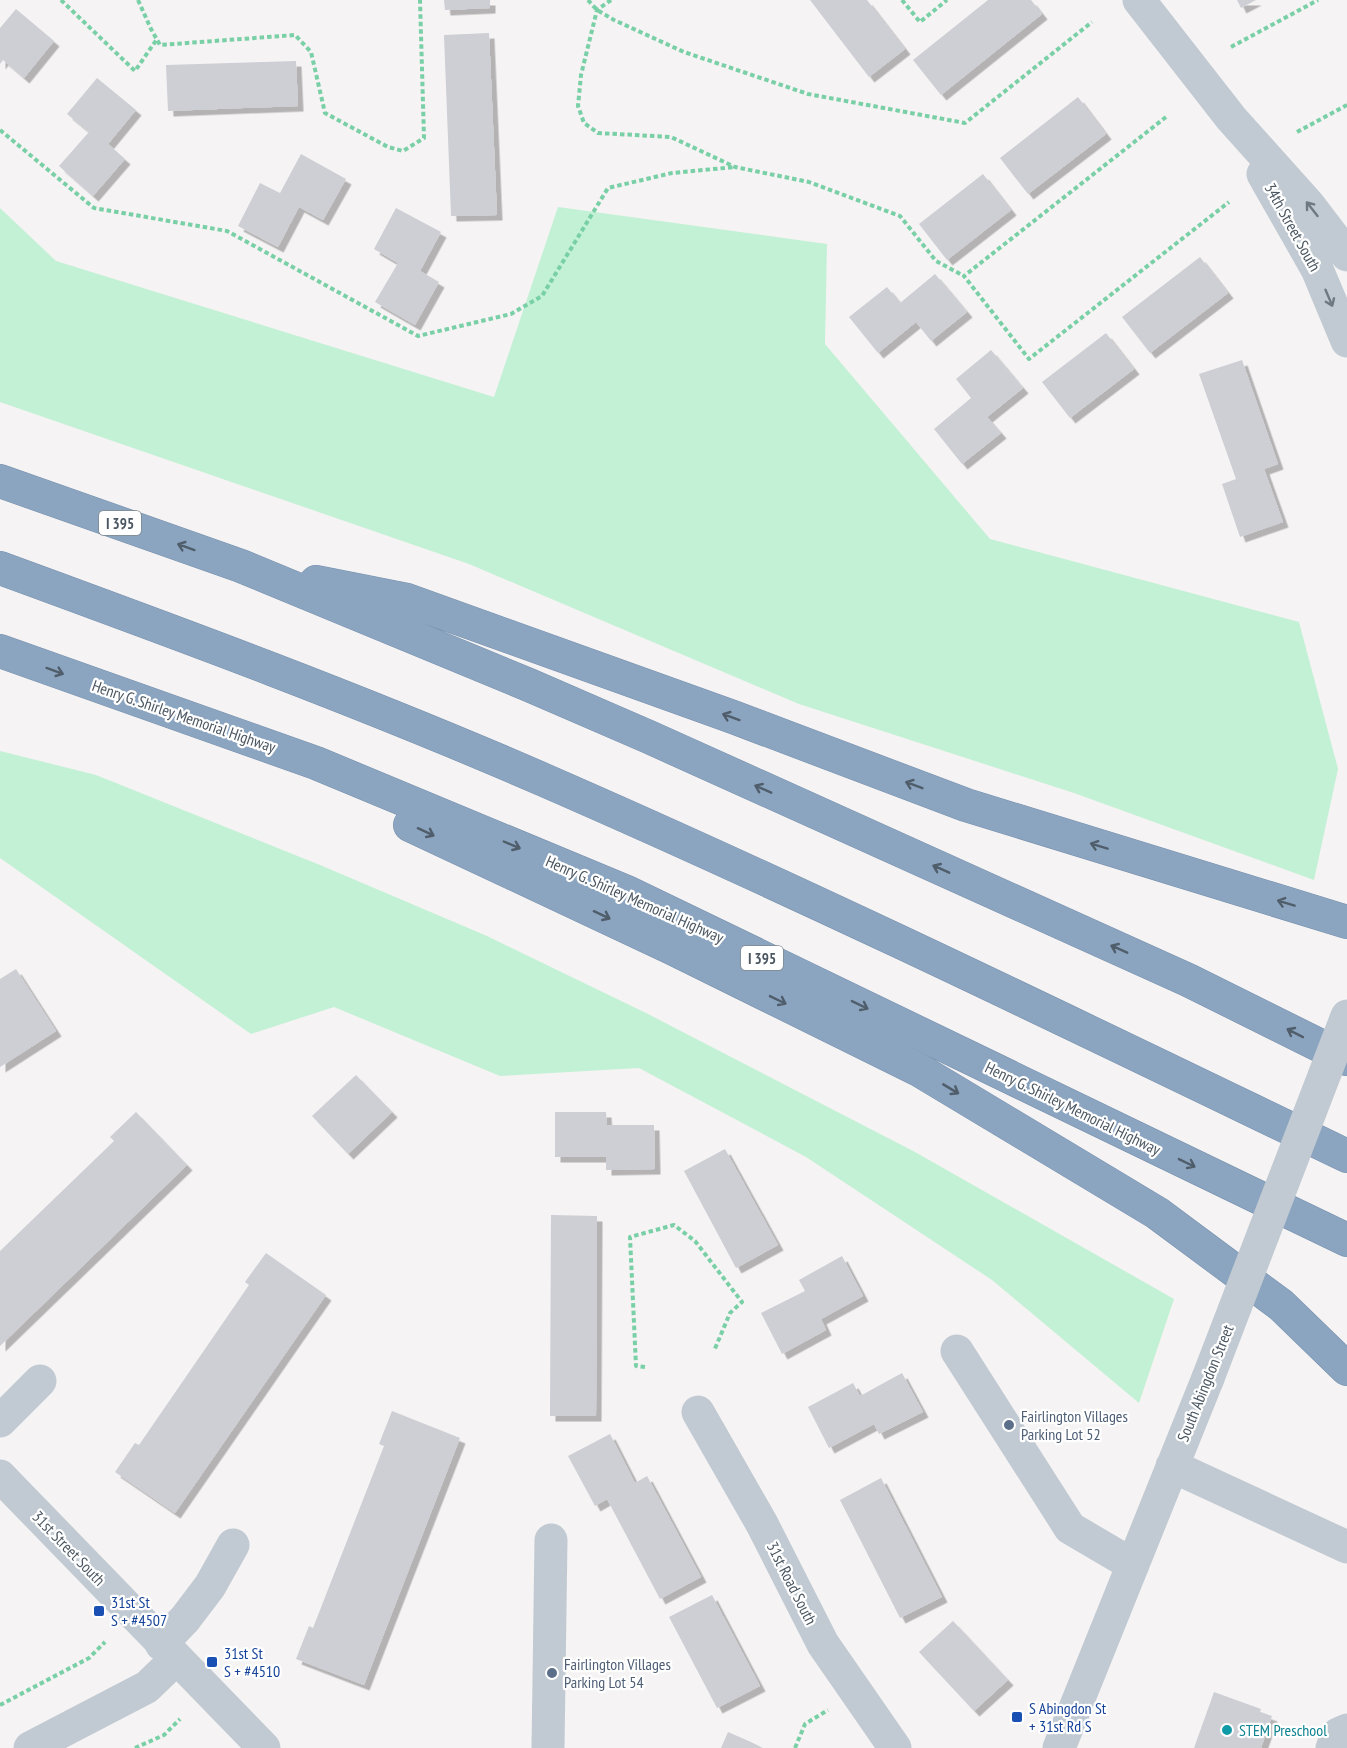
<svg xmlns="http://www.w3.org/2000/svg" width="1347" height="1748" viewBox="0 0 1347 1748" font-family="'PT Sans Narrow',sans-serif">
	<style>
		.green { fill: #c3f1d5 }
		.building { fill: #cdcfd5; filter: url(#shadow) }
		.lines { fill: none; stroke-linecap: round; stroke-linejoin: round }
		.highway-casing { stroke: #7690ad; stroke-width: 34 }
		.path { stroke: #7ad0a6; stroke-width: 4; stroke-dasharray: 4.5 3; stroke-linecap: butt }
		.minor { stroke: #c1cad2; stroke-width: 33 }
		.highway { stroke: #8ba5c1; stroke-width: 33 }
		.minor-bridge { stroke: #c1cad2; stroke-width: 33 }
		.oneway { stroke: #6e7983 }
		.oneway2 { stroke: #505e6b }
		.service-dot { fill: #5c6f8a; stroke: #fff; stroke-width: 2 }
		.transit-dot { fill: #1a4fb4; stroke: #fff; stroke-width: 2 }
		.culture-dot { fill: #0f9aa8; stroke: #fff; stroke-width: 2 }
		.labels { text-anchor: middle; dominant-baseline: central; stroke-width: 4.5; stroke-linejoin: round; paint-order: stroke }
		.shield { fill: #fff; stroke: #808990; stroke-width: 1.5 }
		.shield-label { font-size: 15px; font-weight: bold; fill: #4a5661 }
		.street-label { font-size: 16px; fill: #4a5661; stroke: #fff }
		.service-label { font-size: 16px; fill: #4e5e75; stroke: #fff; text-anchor: start }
		.transit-label { font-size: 16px; fill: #164399; stroke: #fff; text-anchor: start }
		.culture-label { font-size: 16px; fill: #0d838f; stroke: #fff; text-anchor: start }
	</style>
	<defs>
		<filter id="shadow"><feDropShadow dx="5.5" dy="5.5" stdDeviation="0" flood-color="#0004"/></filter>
	</defs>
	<rect width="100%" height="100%" fill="#f5f3f3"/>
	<path class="green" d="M 558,207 L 827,244 L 825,344 L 990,539 L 1299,622 L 1338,769 L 1314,880 L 1074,793 L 799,704 L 469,564 L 0,402 L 0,208 L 56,261 L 494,397 Z
		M 0,751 L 96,775 L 320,865 L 487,936 L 646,1013 L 915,1152 L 1174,1299 L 1139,1403 L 992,1280 L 806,1157 L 639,1068 L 500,1076 L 334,1007 L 251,1034 L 0,858 Z"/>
	<path class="building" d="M 444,0 L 490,0 L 490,8 L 445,10 Z
		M 810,0 L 867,0 L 905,49 L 869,77 Z
		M 988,0 L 1031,0 L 1042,14 L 941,95 L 913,60 Z
		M 1237,0 L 1256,0 L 1241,8 Z
		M 16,9 L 54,41 L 24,78 L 3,60 L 0,64 L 0,28 Z
		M 489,33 L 497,215 L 451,216 L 444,35 Z
		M 296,61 L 298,106 L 168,111 L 166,65 Z
		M 97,78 L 136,110 L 108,144 L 125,159 L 93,196 L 59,166 L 89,132 L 67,114 Z
		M 1078,97 L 1106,134 L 1028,194 L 1000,158 Z
		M 301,154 L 346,179 L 323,220 L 299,207 L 278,247 L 238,226 L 260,183 L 280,193 Z
		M 983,174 L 1011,210 L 947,260 L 919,224 Z
		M 396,208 L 441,232 L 420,271 L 439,282 L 415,325 L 375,302 L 398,263 L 374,249 Z
		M 1200,257 L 1228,293 L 1150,353 L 1122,317 Z
		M 935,274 L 967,312 L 931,341 L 916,322 L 878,353 L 849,317 L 887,287 L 900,303 Z
		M 1106,333 L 1134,369 L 1070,418 L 1042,382 Z
		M 991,350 L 1023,388 L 987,417 L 1001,433 L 962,464 L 934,429 L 971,398 L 956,379 Z
		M 1242,360 L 1278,464 L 1264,469 L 1283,522 L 1240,537 L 1222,484 L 1236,479 L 1199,374 Z
		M 16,969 L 56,1031 L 0,1067 L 0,979 Z
		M 356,1075 L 392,1112 L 348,1154 L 312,1116 Z
		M 136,1112 L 187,1165 L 0,1346 L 0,1251 L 114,1141 L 110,1137 Z
		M 555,1112 L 606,1112 L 607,1125 L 654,1125 L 655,1169 L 606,1170 L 606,1157 L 555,1157 Z
		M 725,1149 L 778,1245 L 736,1268 L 684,1171 Z
		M 551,1215 L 597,1216 L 596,1416 L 550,1416 Z
		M 266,1253 L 326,1295 L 175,1513 L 115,1472 L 135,1443 L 139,1445 L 249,1285 L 245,1282 Z
		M 842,1256 L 863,1296 L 821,1319 L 826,1330 L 782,1354 L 761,1313 L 805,1291 L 799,1280 Z
		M 902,1373 L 923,1412 L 879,1434 L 874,1424 L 829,1448 L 808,1407 L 853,1383 L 860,1396 Z
		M 392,1411 L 460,1438 L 364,1685 L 296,1659 L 309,1626 L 313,1628 L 384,1446 L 379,1444 Z
		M 610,1434 L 635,1483 L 647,1476 L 701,1577 L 660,1599 L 607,1499 L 595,1506 L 568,1456 Z
		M 881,1478 L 942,1597 L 900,1618 L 840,1500 Z
		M 712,1595 L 760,1686 L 717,1708 L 669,1617 Z
		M 953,1621 L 1008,1680 L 974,1711 L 919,1652 Z
		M 1214,1692 L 1261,1709 L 1260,1712 L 1272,1716 L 1261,1748 L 1194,1748 Z
		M 728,1732 L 751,1742 L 763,1748 L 721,1748 Z"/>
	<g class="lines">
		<g class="highway-casing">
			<path id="highway" d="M 0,481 L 241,566 L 529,685 L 649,737 L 1188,980 L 1347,1059
				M 0,568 C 183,635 365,702 544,780 C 815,898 1081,1028 1347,1156
				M 316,582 L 407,600 L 733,717 L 966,805 L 1347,922
				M 0,651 L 316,763 L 629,893 L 1347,1240
				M 410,825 L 672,948 L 919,1070 L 1157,1213 L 1281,1305 L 1347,1369"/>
		</g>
		<path class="path" d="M 61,0 L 135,71 L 157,39
			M 138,0 L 151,29 L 160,45 L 295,35 L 311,52 L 325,113 L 388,147 L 403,151 L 424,138 L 420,0
			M 588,0 L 597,10 L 614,20 L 684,52 L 808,94 L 965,123 L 1092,22
			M 611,0 L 597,10 L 581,75 L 578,106 L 584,123 L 598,133 L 671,137 L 735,167 L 809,182 L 900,216 L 936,261 L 964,276
			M 902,0 L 920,22 L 947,0
			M 1231,47 L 1318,0
			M 1166,117 L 964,276 L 1029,359 L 1229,202
			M 0,130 L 94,208 L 227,231 L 418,336 L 511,314 L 542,296 L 608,188 L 672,173 L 735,167
			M 1297,132 L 1347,105
			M 645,1367 L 636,1366 L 630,1237 L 674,1225 L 695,1241 L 742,1302 L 730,1313 L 714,1351
			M 0,1705 L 89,1658 L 105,1642
			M 135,1748 L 164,1735 L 180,1719
			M 795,1748 L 805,1724 L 828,1710"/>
		<path class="minor" d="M 1139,0 L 1231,118 L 1309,205 L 1347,255
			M 1263,174 L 1317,269 L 1347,341
			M 957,1351 L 1070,1528 L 1133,1565
			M 698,1412 L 762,1524 L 823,1644 L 895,1748
			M 0,1421 L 40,1381
			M 1172,1466 L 1347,1547
			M 0,1476 L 264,1748
			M 161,1644 L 185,1619 L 210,1586 L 233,1545
			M 30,1748 L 147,1687 L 176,1659
			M 548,1748 L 551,1540
			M 1059,1748 L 1208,1378
			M 1332,1748 L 1338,1734 L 1347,1730"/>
		<use href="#highway" class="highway"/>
		<path class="minor-bridge" d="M 1208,1378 L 1347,1016"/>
	</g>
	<defs><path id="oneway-shaft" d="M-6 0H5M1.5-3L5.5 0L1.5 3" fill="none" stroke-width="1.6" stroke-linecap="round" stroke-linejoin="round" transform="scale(1.5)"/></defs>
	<g class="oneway">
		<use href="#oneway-shaft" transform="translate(1312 209) rotate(-128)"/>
		<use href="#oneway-shaft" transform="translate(1329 298) rotate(67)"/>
	</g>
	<g class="oneway2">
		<use href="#oneway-shaft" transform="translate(186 547) rotate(-160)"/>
		<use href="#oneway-shaft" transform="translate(55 671) rotate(20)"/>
		<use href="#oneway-shaft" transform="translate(731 717) rotate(-160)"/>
		<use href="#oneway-shaft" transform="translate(914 785) rotate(-159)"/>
		<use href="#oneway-shaft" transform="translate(763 789) rotate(-156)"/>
		<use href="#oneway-shaft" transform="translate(426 832) rotate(25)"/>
		<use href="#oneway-shaft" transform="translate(512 845) rotate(23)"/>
		<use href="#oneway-shaft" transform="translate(1099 846) rotate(-163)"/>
		<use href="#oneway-shaft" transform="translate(941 869) rotate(-156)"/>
		<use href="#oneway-shaft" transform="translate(1286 903) rotate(-163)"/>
		<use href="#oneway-shaft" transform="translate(602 915) rotate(25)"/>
		<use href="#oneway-shaft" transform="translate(1119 949) rotate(-156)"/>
		<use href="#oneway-shaft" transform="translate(778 1000) rotate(26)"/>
		<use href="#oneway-shaft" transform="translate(860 1005) rotate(26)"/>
		<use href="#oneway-shaft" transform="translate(1295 1033) rotate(-153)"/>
		<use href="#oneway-shaft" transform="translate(951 1089) rotate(31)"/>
		<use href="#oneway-shaft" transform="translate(1187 1163) rotate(26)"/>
	</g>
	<g class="service-dot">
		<circle cx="1009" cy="1425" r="6"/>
		<circle cx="552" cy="1673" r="6"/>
	</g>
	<g class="transit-dot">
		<rect x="93" y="1605" width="12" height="12" rx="3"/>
		<rect x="206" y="1656" width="12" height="12" rx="3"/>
		<rect x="1011" y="1711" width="12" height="12" rx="3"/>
	</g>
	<circle class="culture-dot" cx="1227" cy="1730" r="6"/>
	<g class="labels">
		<g class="shield">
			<rect x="99" y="511" width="42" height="24" rx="4.5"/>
			<rect x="741" y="946" width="42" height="24" rx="4.5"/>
		</g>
		<g class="shield-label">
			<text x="120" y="523">I 395</text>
			<text x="762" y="958">I 395</text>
		</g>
		<g class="street-label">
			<text transform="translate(1293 227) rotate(61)">34th Street South</text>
			<text transform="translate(184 716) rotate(19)">Henry G. Shirley Memorial Highway</text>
			<text transform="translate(635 899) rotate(24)">Henry G. Shirley Memorial Highway</text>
			<text transform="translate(1073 1108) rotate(26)">Henry G. Shirley Memorial Highway</text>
			<text transform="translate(1205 1383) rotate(-68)">South Abingdon Street</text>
			<text transform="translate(69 1548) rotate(46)">31st Street South</text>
			<text transform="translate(792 1583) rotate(63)">31st Road South</text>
		</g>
		<g class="service-label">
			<text x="1021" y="1416">Fairlington Villages<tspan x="1021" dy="18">Parking Lot 52</tspan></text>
			<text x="564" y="1664">Fairlington Villages<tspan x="564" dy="18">Parking Lot 54</tspan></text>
		</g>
		<g class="transit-label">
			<text x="111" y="1602">31st St<tspan x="111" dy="18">S + #4507</tspan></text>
			<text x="224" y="1653">31st St<tspan x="224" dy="18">S + #4510</tspan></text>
			<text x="1029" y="1708">S Abingdon St<tspan x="1029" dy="18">+ 31st Rd S</tspan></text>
		</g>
		<g class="culture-label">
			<text x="1239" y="1730">STEM Preschool</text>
		</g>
	</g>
</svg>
